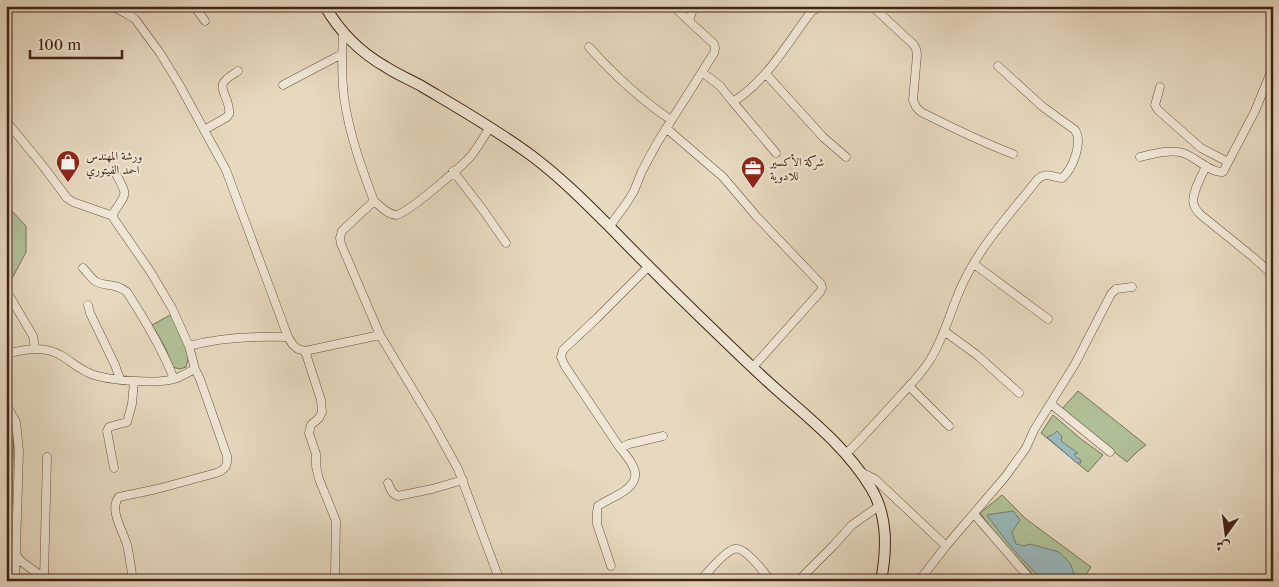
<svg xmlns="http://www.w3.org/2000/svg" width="1279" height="587" viewBox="0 0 1279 587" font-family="'Libre Caslon Text',Amiri,serif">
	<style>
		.green { fill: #b0c096; stroke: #7a7255 }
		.water { fill: #99b8bb; stroke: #777c78 }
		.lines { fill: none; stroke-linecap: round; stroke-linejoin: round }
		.minor-casing { stroke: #6c503f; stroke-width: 9 }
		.secondary-casing { stroke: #442314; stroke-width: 12 }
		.minor { stroke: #efe6d5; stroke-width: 8 }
		.secondary { stroke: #efe6d5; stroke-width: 10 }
		.labels { text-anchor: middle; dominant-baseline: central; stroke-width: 4.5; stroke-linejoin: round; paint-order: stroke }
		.poi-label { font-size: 12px; fill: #442314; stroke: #efe6d5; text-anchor: start }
	</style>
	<rect width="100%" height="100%" fill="#e6d9bf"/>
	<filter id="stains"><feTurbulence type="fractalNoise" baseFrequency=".004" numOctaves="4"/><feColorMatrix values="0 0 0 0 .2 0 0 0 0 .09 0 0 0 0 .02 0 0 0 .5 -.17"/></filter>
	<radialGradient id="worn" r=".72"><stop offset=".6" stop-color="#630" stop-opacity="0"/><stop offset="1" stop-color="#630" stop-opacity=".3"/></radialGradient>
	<path class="green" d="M 10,209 L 26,226 L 26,252 L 6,290 L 6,211 Z
		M 172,314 L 188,352 L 188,359 L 186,367 L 180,369 L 172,367 L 166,349 L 152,325 Z
		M 1078,391 L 1146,445 L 1138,451 L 1127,462 L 1061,410 Z
		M 6,412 L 12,419 L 14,428 L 10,570 L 6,570 Z
		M 1053,415 L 1081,439 L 1103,455 L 1088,472 L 1041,433 Z
		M 1002,495 L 1026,519 L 1091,567 L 1082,581 L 1039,581 L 1001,541 L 980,513 Z"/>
	<path class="water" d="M 1057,431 L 1062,436 L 1061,441 L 1078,453 L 1074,454 L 1077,458 L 1080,459 L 1081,463 L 1077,463 L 1047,437 L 1054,434 Z
		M 1013,511 L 1020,520 L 1012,532 L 1016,544 L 1024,546 L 1030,544 L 1059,552 L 1070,563 L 1074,574 L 1072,579 C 1065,581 1056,582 1049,581 C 1033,578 997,529 987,515 Z"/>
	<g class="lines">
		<g class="minor-casing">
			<path id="minor" d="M 111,6 L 127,14 L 135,19 L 160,53 L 179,84 L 226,170 L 288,337 L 293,345 L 298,349 L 305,351 L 380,335
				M 194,6 L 205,21
				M 673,6 L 689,21
				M 872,6 L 914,45 L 916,49 L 917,55 L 913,100 L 916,107 L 921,112 C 951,127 981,142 1013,154
				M 343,31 C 342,53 341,75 344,97 C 349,133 361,167 374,201
				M 589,47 C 614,75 640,99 671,120
				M 702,72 L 720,86 L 733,102 C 766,81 785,47 808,16 L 812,11 L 822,6
				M 766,74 L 823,137 L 846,157
				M 283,85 L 342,54
				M 1160,87 L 1155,105 L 1158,110 L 1201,148 L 1228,162
				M 733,102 L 776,153
				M 6,122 L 11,127 L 6,132
				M 11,127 L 43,166 L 67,198 L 73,202 L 113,216
				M 490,127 C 484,137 478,147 471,156 C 462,166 407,214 396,215 C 388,215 379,205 374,201 L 342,231 L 340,238 L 341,244 L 380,335 L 431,420 L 458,469 L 500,581
				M 666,128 L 723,177 L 757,217 L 821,284 L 822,288 L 820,292 L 753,367
				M 204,130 L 227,117 L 229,114 C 231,103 220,90 223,84 C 224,79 234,74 238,71
				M 1140,157 C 1153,154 1170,149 1183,153 C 1196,157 1210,173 1223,172 L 1255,111 L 1273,67
				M 1206,166 C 1202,175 1190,196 1194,205 C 1195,209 1198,212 1201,215 L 1253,257 L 1273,275
				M 453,171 L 483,210 L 506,243
				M 116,174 C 128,196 127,192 114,212 L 113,216 L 114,219 L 150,271 L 172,308 L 189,346
				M 609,227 L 626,204 L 634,191 L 642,171 L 657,143 L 714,53 L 715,48 L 714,44 L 689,21 L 694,6
				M 974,264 L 1048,319
				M 649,266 L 597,318 L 563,350 L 561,357 L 565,366 L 620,448 L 629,444 L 663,436
				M 83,268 C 87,272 91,278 95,281 C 103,287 115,282 127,292 C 145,320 162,348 174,379
				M 10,297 L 33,336 L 35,348
				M 88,305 L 90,313 L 115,365 L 120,379
				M 944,331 L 977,355 L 1019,393
				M 305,351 L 321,400 L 322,412 L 319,418 L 311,425 L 309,433 L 316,454 L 316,466 L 319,479 L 336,521 L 335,574 L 337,581
				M 6,354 C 25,349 44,345 62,356 C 70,361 78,368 87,372 C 103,381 157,384 174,379 C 181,377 188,372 195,369 L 189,346 C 221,337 256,336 288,337
				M 909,386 L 949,426
				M 6,404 L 16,422 L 19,451 L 15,581
				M 1051,404 L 1110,452
				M 846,454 C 865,435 883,415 901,395 C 911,384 922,373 930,360 C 945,336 951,308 963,283 C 981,245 1011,213 1037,180 C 1046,171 1051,177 1062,178 C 1073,169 1083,142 1075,130 L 1043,107 L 998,66
				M 114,468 L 107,431 L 109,427 L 127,422 L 132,404 L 134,381
				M 861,472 L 875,479 L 946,546
				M 388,483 C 390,489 392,494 398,496 L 432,489 L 463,480
				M 974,514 L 1032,581
				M 16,555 L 22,562 L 44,578 L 47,457
				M 611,566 L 597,524 L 597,512 L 598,506 C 604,502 610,499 616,496 C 644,481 638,469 620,448
				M 133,581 C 131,569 130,557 127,545 C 124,532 108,510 119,497 L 157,489 L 216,473 C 225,470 228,466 227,456 L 200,379 L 195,369
				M 700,581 C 707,573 724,552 734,549 C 744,545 765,573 770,581
				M 798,581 L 833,546 L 852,525 L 879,506
				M 919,581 L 946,546 L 1005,477 L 1026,448 L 1034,430 L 1075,364 L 1111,294 L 1116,289 L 1132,287"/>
		</g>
		<g class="secondary-casing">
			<path id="secondary" d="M 325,6 C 339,31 361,53 386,67 C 398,75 411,80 423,87 C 460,109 497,130 532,156 C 560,177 584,201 609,226 C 639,257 669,287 700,317 C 725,341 750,366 776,389 C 810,419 847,448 871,488 C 888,516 887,549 881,581"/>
		</g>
		<use href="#minor" class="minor"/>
		<use href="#secondary" class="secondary"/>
	</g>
	<defs>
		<g id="shop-pin" transform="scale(1.25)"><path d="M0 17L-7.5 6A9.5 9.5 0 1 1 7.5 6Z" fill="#8f2418" stroke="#efe6d5"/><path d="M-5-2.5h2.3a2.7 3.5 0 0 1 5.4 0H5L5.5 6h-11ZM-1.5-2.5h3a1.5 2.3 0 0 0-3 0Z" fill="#fff"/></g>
		<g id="office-pin" transform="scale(1.25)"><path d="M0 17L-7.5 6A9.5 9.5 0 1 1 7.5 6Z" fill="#8f2418" stroke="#efe6d5"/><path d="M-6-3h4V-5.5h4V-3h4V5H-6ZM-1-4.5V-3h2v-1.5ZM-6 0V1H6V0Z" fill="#fff"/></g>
	</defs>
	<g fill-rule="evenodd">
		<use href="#shop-pin" x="68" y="162"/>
		<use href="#office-pin" x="753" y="168"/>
	</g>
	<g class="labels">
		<g class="poi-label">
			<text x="86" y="155">ورشة المهندس<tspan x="86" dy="14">احمد الفيتوري</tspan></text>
			<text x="770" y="161">شركة الأكسير<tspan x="770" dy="14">للادوية</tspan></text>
		</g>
	</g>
	<rect width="1279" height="587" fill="none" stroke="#e6d9bf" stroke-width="25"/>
	<rect x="8" y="8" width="1264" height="572" fill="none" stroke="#442314" stroke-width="2.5"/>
	<rect x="12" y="12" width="1254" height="562" fill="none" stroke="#442314"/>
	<g transform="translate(1226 534) rotate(194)" stroke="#efe6d5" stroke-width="4" paint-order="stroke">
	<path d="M0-4L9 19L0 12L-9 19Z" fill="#442314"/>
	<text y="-8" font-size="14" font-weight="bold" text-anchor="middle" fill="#442314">ش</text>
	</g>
	<path d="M30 50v8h92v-8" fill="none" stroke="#442314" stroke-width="2.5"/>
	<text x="38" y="50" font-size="15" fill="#442314" stroke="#efe6d5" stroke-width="4" paint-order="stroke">100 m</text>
	<rect width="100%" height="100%" filter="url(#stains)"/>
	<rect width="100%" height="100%" fill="url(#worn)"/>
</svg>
